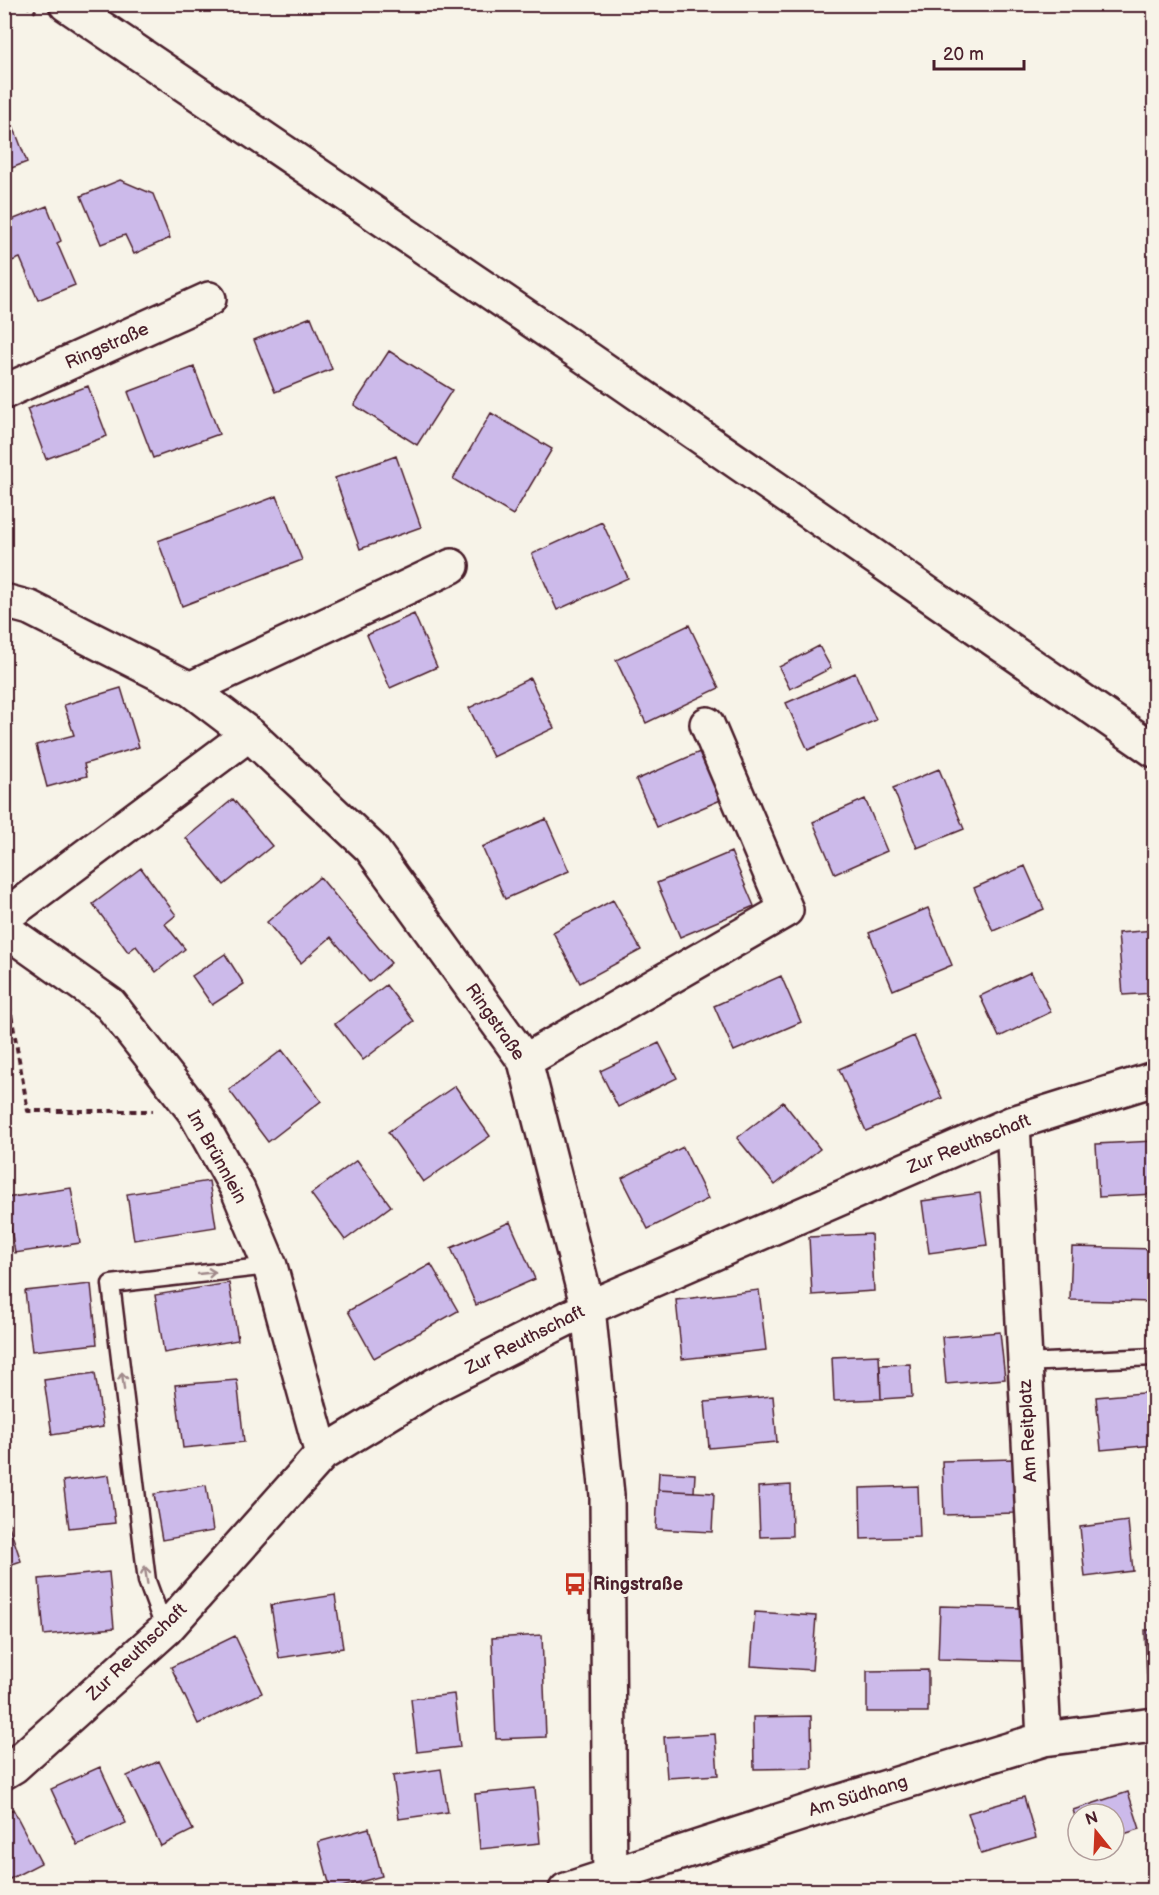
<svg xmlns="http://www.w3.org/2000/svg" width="1159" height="1895" viewBox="0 0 1159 1895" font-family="'Balsamiq Sans',sans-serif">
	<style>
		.building { fill: #ccbaea; stroke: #4a1f2b; stroke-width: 1.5 }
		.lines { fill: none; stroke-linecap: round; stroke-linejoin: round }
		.lane-casing { stroke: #4a1f2b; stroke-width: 21 }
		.street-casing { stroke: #4a1f2b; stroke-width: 38 }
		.secondary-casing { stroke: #4a1f2b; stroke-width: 38 }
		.path { stroke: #4a1f2b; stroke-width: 4; stroke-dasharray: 6 4.5; stroke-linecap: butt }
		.lane { stroke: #f7f3e8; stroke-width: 16 }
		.street { stroke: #f7f3e8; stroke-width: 33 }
		.secondary { stroke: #f7f3e8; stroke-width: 33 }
		.oneway { stroke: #a0898a }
		.labels { text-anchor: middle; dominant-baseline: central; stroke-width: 6; stroke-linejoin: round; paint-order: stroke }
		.street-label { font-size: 18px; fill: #4a1f2b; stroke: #f7f3e8 }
		.poi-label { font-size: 18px; font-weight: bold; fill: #4a1f2b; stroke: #f7f3e8; text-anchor: start }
	</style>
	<rect width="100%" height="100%" fill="#f7f3e8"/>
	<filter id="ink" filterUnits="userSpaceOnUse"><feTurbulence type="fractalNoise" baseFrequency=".0167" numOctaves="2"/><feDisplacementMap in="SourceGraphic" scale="12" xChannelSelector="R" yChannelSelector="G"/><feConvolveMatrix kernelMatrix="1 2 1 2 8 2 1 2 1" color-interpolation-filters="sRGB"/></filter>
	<g filter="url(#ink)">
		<path class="building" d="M 4,102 L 27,162 L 4,171 Z
			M 120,180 L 153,194 L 170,238 L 134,254 L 125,235 L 101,244 L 81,196 Z
			M 47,206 L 61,241 L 57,243 L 75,285 L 38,300 L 20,258 L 4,264 L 4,223 Z
			M 311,317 L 332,369 L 275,392 L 254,340 Z
			M 389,351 L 452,390 L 417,445 L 354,405 Z
			M 194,367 L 219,434 L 153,458 L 128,392 Z
			M 88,386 L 107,436 L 46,459 L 27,409 Z
			M 491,413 L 552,449 L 513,515 L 453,479 Z
			M 396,456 L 421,527 L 360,549 L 335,478 Z
			M 4,465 L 13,487 L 4,490 Z
			M 277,496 L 302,560 L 182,606 L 158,541 Z
			M 602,522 L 628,578 L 557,610 L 532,554 Z
			M 414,614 L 437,667 L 390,688 L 367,635 Z
			M 689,625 L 719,688 L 646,723 L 616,660 Z
			M 819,646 L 831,668 L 790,689 L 779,667 Z
			M 855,673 L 876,720 L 808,750 L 786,703 Z
			M 530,678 L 554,728 L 493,757 L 469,708 Z
			M 121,688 L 139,747 L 84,764 L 87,776 L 47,787 L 36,745 L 74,735 L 64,705 Z
			M 702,751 L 723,799 L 657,827 L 636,780 Z
			M 939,769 L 964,829 L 917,848 L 893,788 Z
			M 233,799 L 272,846 L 224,885 L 186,838 Z
			M 865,799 L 887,851 L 835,874 L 813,822 Z
			M 546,819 L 569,871 L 505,899 L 482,847 Z
			M 731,852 L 754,906 L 680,937 L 657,883 Z
			M 1025,866 L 1044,909 L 993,931 L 974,888 Z
			M 141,868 L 176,915 L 165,924 L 185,949 L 156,972 L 136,946 L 128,952 L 93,904 Z
			M 320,877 L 391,963 L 369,982 L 331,937 L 301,963 L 267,922 Z
			M 613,900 L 641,950 L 580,983 L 553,932 Z
			M 928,908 L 952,965 L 893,990 L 869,933 Z
			M 1154,930 L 1154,993 L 1123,995 L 1118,933 Z
			M 225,954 L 244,984 L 212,1005 L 192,976 Z
			M 1031,972 L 1051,1012 L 999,1037 L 980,996 Z
			M 781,976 L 801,1022 L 734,1051 L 714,1006 Z
			M 386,985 L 414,1021 L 363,1060 L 335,1024 Z
			M 1154,1012 L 1154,1042 L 1153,1042 L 1148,1013 Z
			M 914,1036 L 942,1098 L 866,1131 L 839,1069 Z
			M 659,1043 L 677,1078 L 618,1107 L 600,1071 Z
			M 282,1050 L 321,1101 L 268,1142 L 229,1090 Z
			M 455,1086 L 490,1136 L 423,1182 L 388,1132 Z
			M 783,1102 L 820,1149 L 775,1185 L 737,1138 Z
			M 1154,1141 L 1154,1194 L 1099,1197 L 1096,1144 Z
			M 683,1147 L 708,1199 L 648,1229 L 622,1178 Z
			M 357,1160 L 391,1206 L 345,1240 L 311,1194 Z
			M 209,1181 L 216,1227 L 134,1240 L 127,1194 Z
			M 71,1188 L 80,1243 L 15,1253 L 6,1198 Z
			M 980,1193 L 987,1245 L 929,1253 L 922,1201 Z
			M 510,1222 L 535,1279 L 476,1305 L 451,1248 Z
			M 871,1234 L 874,1291 L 812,1295 L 809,1237 Z
			M 1072,1247 L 1154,1249 L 1154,1302 L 1070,1300 Z
			M 431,1264 L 458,1311 L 374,1358 L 348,1311 Z
			M 229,1283 L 238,1340 L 164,1353 L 155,1295 Z
			M 91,1284 L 97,1344 L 32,1351 L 25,1291 Z
			M 759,1290 L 766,1350 L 682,1359 L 676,1300 Z
			M 1000,1332 L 1005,1379 L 946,1384 L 942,1337 Z
			M 879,1355 L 881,1399 L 834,1401 L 832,1357 Z
			M 910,1364 L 912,1397 L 881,1399 L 880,1365 Z
			M 95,1373 L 103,1427 L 52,1435 L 44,1380 Z
			M 237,1380 L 244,1442 L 183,1448 L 175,1385 Z
			M 1154,1392 L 1154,1445 L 1101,1450 L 1096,1397 Z
			M 773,1396 L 777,1442 L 709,1448 L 705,1402 Z
			M 1013,1459 L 1015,1513 L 944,1515 L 942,1461 Z
			M 659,1472 L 695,1474 L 694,1492 L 658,1490 Z
			M 109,1475 L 115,1523 L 69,1528 L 63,1481 Z
			M 206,1485 L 213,1531 L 162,1540 L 154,1494 Z
			M 791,1485 L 792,1536 L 760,1537 L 758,1487 Z
			M 918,1486 L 920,1537 L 861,1539 L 860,1488 Z
			M 658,1490 L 714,1493 L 712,1532 L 656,1529 Z
			M 4,1517 L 6,1517 L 21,1561 L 4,1567 Z
			M 1128,1521 L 1133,1571 L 1085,1577 L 1080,1527 Z
			M 109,1572 L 114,1628 L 44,1635 L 39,1579 Z
			M 335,1595 L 343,1648 L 279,1658 L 271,1605 Z
			M 940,1606 L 1024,1608 L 1023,1661 L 938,1659 Z
			M 755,1612 L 816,1616 L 812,1670 L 751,1666 Z
			M 1145,1630 L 1154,1630 L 1154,1683 L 1147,1683 Z
			M 542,1635 L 546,1737 L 496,1739 L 492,1638 Z
			M 235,1636 L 262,1693 L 198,1724 L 171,1667 Z
			M 928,1670 L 928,1712 L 867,1712 L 867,1671 Z
			M 454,1694 L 460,1747 L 417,1752 L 411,1699 Z
			M 811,1716 L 812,1768 L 754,1769 L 753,1717 Z
			M 715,1734 L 718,1775 L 667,1778 L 664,1737 Z
			M 159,1761 L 193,1830 L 161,1846 L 127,1776 Z
			M 100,1767 L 126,1823 L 77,1845 L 51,1789 Z
			M 441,1769 L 448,1812 L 399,1819 L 393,1776 Z
			M 535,1788 L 540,1843 L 480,1849 L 475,1794 Z
			M 1128,1792 L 1140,1829 L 1114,1837 L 1114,1814 L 1078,1814 L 1078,1826 L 1073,1810 Z
			M 1024,1797 L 1036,1838 L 981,1854 L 968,1813 Z
			M 13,1809 L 41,1863 L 4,1882 L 4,1813 Z
			M 369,1828 L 382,1876 L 331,1890 L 318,1842 Z"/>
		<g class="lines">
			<g class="lane-casing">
				<path id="lane" d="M 1024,1363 L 1154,1357
					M 165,1630 L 147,1581 L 111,1284 L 270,1266"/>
			</g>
			<g class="street-casing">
				<path id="street" d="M 4,392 L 209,299
					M 4,601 L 30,608 L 190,689 L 249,734 L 371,848 L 525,1061 L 588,1308 L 607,1495 L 610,1890
					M 190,689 L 452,566
					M 4,917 L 249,734
					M 4,929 L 110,1004 L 194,1111 L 238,1190 L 270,1266 L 322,1454
					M 525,1061 L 786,910 L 707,724
					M 1013,1123 L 1044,1739
					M 4,1772 L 14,1766 L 165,1630 L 322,1454 L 435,1385 L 588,1308 L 1013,1123 L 1154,1079
					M 566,1890 L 825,1806 L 1044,1739 L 1154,1725"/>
			</g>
			<g class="secondary-casing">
				<path id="secondary" d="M 66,4 L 574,349 L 1154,750"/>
			</g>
			<path class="path" d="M 25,4 L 36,12
				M 4,974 L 28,1111 L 153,1111"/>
			<use href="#lane" class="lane"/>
			<use href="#street" class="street"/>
			<use href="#secondary" class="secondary"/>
		</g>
		<defs><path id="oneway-shaft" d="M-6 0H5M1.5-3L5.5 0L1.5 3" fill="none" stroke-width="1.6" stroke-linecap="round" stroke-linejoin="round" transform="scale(1.5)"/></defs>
		<g class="oneway">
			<use href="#oneway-shaft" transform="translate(207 1273) rotate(-6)"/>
			<use href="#oneway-shaft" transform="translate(123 1381) rotate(-97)"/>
			<use href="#oneway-shaft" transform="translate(146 1575) rotate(-99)"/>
		</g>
	</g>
	<defs>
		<g id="bus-bare" transform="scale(1.8)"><path d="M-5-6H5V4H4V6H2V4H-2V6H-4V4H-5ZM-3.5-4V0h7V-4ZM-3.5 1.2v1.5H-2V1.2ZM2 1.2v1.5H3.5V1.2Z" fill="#c8321e" stroke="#f7f3e8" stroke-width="2.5" paint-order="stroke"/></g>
	</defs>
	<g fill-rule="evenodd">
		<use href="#bus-bare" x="575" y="1584"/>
	</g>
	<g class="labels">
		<g class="street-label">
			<text transform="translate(107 346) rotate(-24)">Ringstraße</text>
			<text transform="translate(495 1022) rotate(55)">Ringstraße</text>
			<text transform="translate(969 1144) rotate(-22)">Zur Reuthschaft</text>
			<text transform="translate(217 1157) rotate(61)">Im Brünnlein</text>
			<text transform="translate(525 1340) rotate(-27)">Zur Reuthschaft</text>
			<text transform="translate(1028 1431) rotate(-93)">Am Reitplatz</text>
			<text transform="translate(137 1652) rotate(-44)">Zur Reuthschaft</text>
			<text transform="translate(858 1796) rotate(-17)">Am Südhang</text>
		</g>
		<g class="poi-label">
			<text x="593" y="1584">Ringstraße</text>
		</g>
	</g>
	<rect width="1159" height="1895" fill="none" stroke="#f7f3e8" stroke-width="24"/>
	<rect x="12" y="12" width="1135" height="1871" fill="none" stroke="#4a1f2b" stroke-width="2" filter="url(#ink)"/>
	<g transform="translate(1096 1832) rotate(342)"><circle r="28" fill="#f7f3e8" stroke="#b29e9c" stroke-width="1.5"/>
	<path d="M0-4.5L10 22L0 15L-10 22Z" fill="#c8321e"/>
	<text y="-9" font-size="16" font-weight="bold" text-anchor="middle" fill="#4a1f2b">N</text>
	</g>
	<path d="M934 60v9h90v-9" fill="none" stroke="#4a1f2b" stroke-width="3"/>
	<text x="943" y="60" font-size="18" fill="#4a1f2b" stroke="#f7f3e8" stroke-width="4.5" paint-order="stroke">20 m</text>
</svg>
